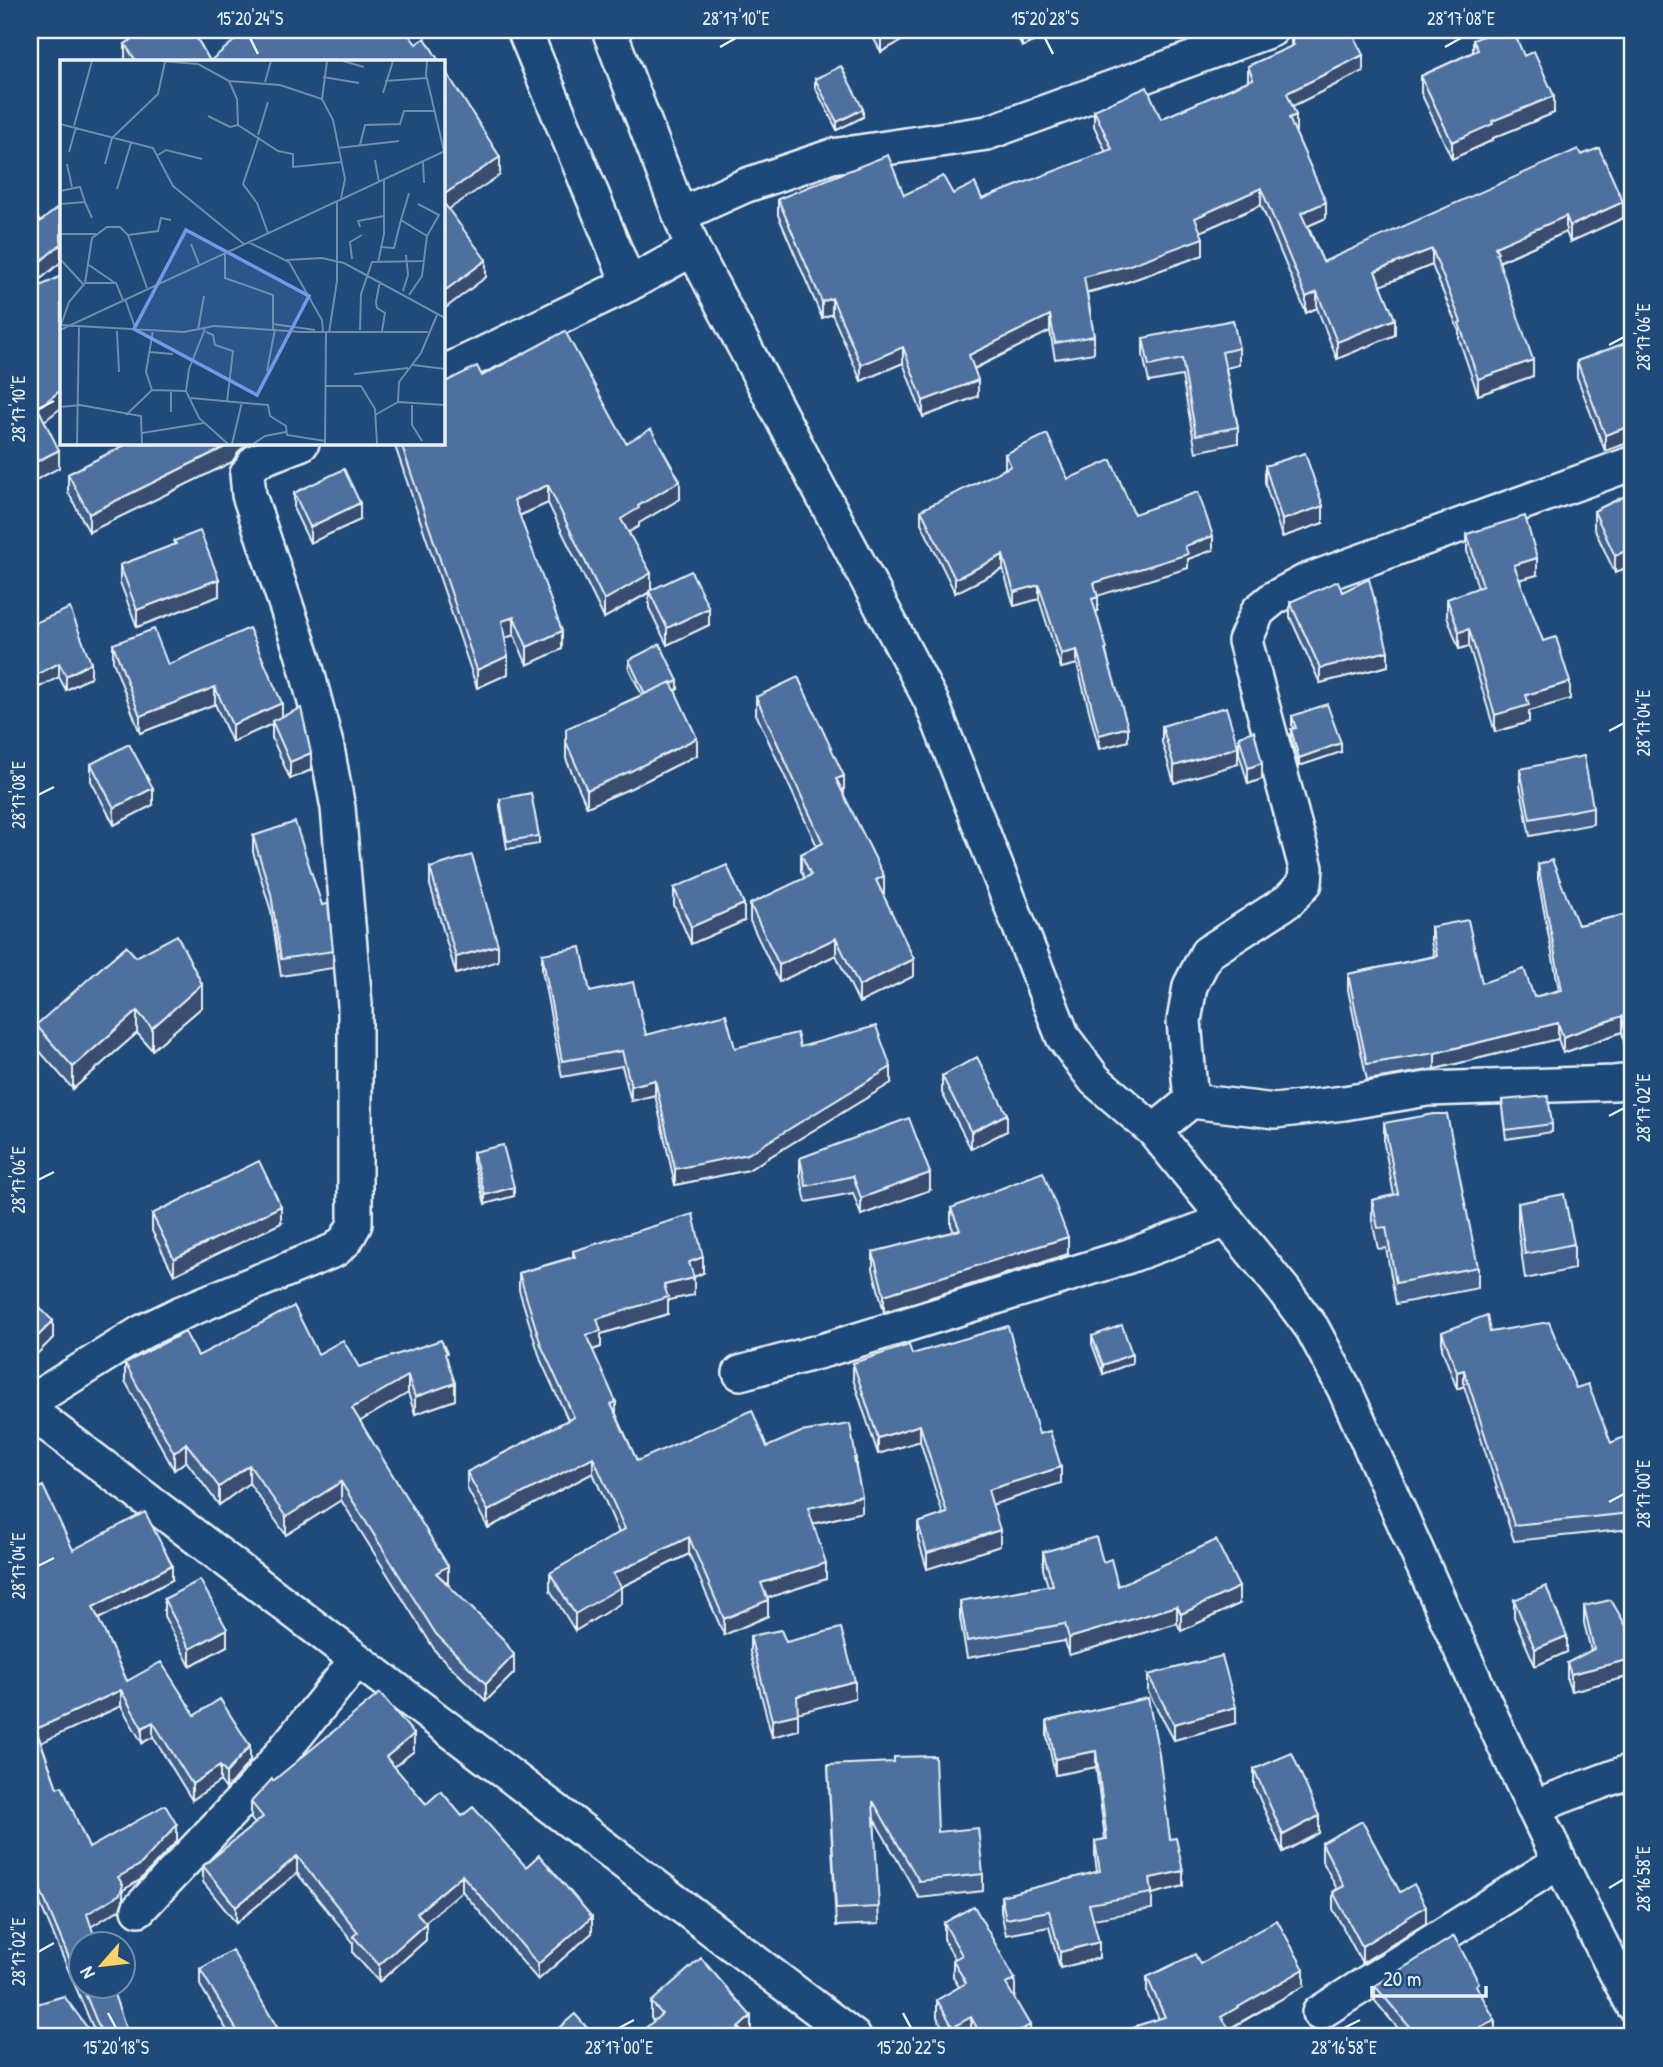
<svg xmlns="http://www.w3.org/2000/svg" width="1663" height="2067" viewBox="0 0 1663 2067" font-family="'Patrick Hand',sans-serif">
	<style>
		.lines { fill: none; stroke-linecap: round; stroke-linejoin: round }
		.minor-casing { stroke: #e8f1f8; stroke-width: 38 }
		.minor { stroke: #1f4a7a; stroke-width: 33 }
		.wall { fill: #435f89; stroke: #e8f1f8; stroke-width: 2 }
		.shaded-wall { fill: #374e6f; stroke: #e8f1f8; stroke-width: 2 }
		.building { fill: #4e6f9f; stroke: #e8f1f8; stroke-width: 2 }
		.ticks { fill: none; stroke: #e8f1f8; stroke-width: 2.5 }
		.inset-road { fill: none; stroke: #6f8dac; stroke-width: 2 }
		.view { fill: #7897e6; fill-opacity: 0.15; stroke: #7897e6; stroke-width: 3.5 }
		.inset-edge { fill: none; stroke: #e8f1f8; stroke-width: 3.5 }
		.neatline { fill: none; stroke: #e8f1f8; stroke-width: 2.5 }
		.ticks-label { font-size: 18px; text-anchor: middle; fill: #e8f1f8 }
	</style>
	<rect width="100%" height="100%" fill="#1f4a7a"/>
	<filter id="ink" filterUnits="userSpaceOnUse"><feTurbulence type="fractalNoise" baseFrequency=".0143" numOctaves="2"/><feDisplacementMap in="SourceGraphic" scale="14" xChannelSelector="R" yChannelSelector="G"/><feConvolveMatrix kernelMatrix="1 2 1 2 8 2 1 2 1" color-interpolation-filters="sRGB"/></filter>
	<g filter="url(#ink)">
		<g class="lines">
			<g class="minor-casing">
				<path id="minor" d="M 524,30 L 629,284
					M 609,30 L 693,249 L 931,701 L 1063,1037 L 1095,1080 L 1154,1131 L 1282,1288 L 1312,1328 L 1344,1388 C 1437,1595 1526,1805 1633,2005
					M 680,215 L 744,186 L 832,156 L 987,133 L 1271,30
					M 443,373 L 629,284 L 693,249
					M 1191,1101 L 1184,1021 L 1190,986 L 1207,953 L 1288,901 L 1305,883 L 1306,868 L 1245,641 L 1258,611 L 1274,598 L 1306,581 L 1633,463
					M 1154,1131 L 1191,1101 L 1275,1111 L 1344,1103 L 1427,1089 L 1614,1083 L 1633,1081
					M 740,1373 L 825,1350 L 1129,1256 L 1227,1220
					M 30,1402 L 142,1332 L 181,1313 L 335,1250 L 346,1240 L 355,1224 L 355,1005 L 338,808 L 327,748 L 303,656 L 249,495 L 247,474 L 256,461 L 302,443
					M 30,1411 L 854,2037
					M 1533,1807 L 1633,1770
					M 139,1909 L 255,1786 L 357,1660
					M 1319,2013 L 1559,1862"/>
			</g>
			<use href="#minor" class="minor"/>
		</g>
		<path class="wall" d="M 124,30 L 192,30 L 210,61 L 416,44 L 439,61 L 125,61 L 125,44 L 130,41 Z
			M 869,30 L 907,30 L 907,38 L 881,52 Z
			M 1014,30 L 1058,30 L 1022,47 Z
			M 1291,39 L 1363,71 L 1293,106 L 1296,131 L 1295,132 L 1326,218 L 1308,226 L 1323,262 L 1581,155 L 1623,218 L 1570,242 L 1566,232 L 1499,262 L 1533,376 L 1478,395 L 1459,339 L 1459,331 L 1432,265 L 1381,285 L 1395,335 L 1337,359 L 1317,308 L 1306,313 L 1261,205 L 1200,232 L 1203,255 L 1127,282 L 1087,293 L 1094,336 L 1094,353 L 1055,359 L 1050,331 L 974,369 L 978,396 L 923,417 L 903,363 L 861,381 L 832,314 L 822,318 L 778,215 L 778,199 L 953,194 L 982,199 L 1106,152 L 1094,126 L 1094,110 L 1161,119 L 1248,81 L 1248,66 L 1291,47 Z
			M 1473,40 L 1524,56 L 1554,113 L 1493,138 L 1493,140 L 1452,159 L 1421,93 L 1421,76 L 1473,52 Z
			M 815,79 L 863,117 L 837,130 L 815,87 Z
			M 1633,328 L 1633,441 L 1605,451 L 1577,377 L 1577,361 L 1626,343 L 1626,331 Z
			M 1143,338 L 1239,348 L 1239,365 L 1226,368 L 1238,427 L 1238,443 L 1196,452 L 1182,376 L 1149,382 L 1143,355 Z
			M 482,376 L 626,443 L 680,499 L 639,523 L 639,526 L 629,532 L 651,590 L 709,625 L 667,645 L 649,608 L 649,593 L 604,618 L 548,503 L 519,516 L 562,649 L 527,665 L 514,635 L 505,638 L 508,674 L 477,688 L 394,443 L 443,443 Z
			M 121,443 L 250,443 L 240,450 L 232,462 L 89,532 L 68,492 L 68,474 L 123,446 Z
			M 1005,454 L 1068,479 L 1134,514 L 1213,550 L 1188,559 L 1188,568 L 1098,595 L 1098,611 L 1096,611 L 1128,741 L 1099,749 L 1077,664 L 1061,668 L 1039,599 L 1014,606 L 1003,569 L 955,593 L 921,523 L 921,510 L 1005,469 Z
			M 1265,466 L 1323,523 L 1282,537 L 1265,483 Z
			M 1633,492 L 1633,564 L 1615,573 L 1594,528 L 1594,511 Z
			M 294,493 L 360,520 L 310,543 L 294,510 Z
			M 1467,534 L 1537,575 L 1519,580 L 1543,641 L 1570,699 L 1529,711 L 1529,722 L 1495,732 L 1469,646 L 1459,649 L 1447,616 L 1447,599 L 1478,588 L 1467,551 Z
			M 174,541 L 219,596 L 137,627 L 120,582 L 120,565 L 174,545 Z
			M 1342,592 L 1388,666 L 1320,683 L 1290,617 L 1290,602 Z
			M 30,625 L 91,677 L 66,690 Z
			M 113,644 L 168,665 L 282,716 L 311,770 L 290,779 L 272,738 L 272,724 L 232,742 L 215,704 L 140,733 L 113,661 Z
			M 629,660 L 678,689 L 675,691 L 697,755 L 631,788 L 587,807 L 566,759 L 566,729 L 642,695 L 629,669 Z
			M 756,697 L 843,793 L 884,893 L 882,894 L 914,976 L 859,1003 L 836,955 L 779,982 L 750,921 L 750,904 L 805,879 L 801,871 L 801,854 L 817,846 L 756,714 Z
			M 1292,716 L 1341,752 L 1299,766 L 1291,738 L 1291,729 L 1293,728 L 1292,725 Z
			M 1162,726 L 1238,764 L 1174,783 L 1162,742 Z
			M 1239,736 L 1262,779 L 1248,784 L 1239,753 Z
			M 91,764 L 153,805 L 114,825 L 91,781 Z
			M 1520,769 L 1593,807 L 1593,824 L 1530,836 L 1520,785 Z
			M 500,799 L 539,836 L 539,844 L 507,849 L 500,807 Z
			M 253,836 L 333,951 L 333,968 L 281,976 L 271,911 L 253,852 Z
			M 1538,865 L 1578,925 L 1633,913 L 1627,1056 L 1622,1032 L 1563,1053 L 1558,1039 L 1435,1069 L 1367,1080 L 1348,990 L 1348,974 L 1434,956 L 1431,942 L 1431,927 L 1482,983 L 1534,997 L 1559,990 L 1538,880 Z
			M 430,868 L 498,961 L 456,974 L 430,885 Z
			M 674,888 L 744,921 L 691,944 L 674,905 Z
			M 542,954 L 646,1035 L 735,1048 L 800,1047 L 891,1083 L 748,1170 L 675,1185 L 655,1095 L 631,1101 L 622,1066 L 562,1077 L 542,970 Z
			M 136,957 L 202,1007 L 152,1050 L 137,1033 L 73,1089 L 36,1047 L 36,1025 Z
			M 942,1076 L 1007,1131 L 971,1149 L 942,1093 Z
			M 1502,1100 L 1552,1124 L 1552,1132 L 1506,1139 L 1502,1108 Z
			M 1384,1123 L 1478,1267 L 1478,1288 L 1396,1304 L 1386,1248 L 1378,1249 L 1372,1221 L 1372,1200 L 1394,1195 L 1384,1144 Z
			M 473,1152 L 514,1196 L 485,1204 L 473,1161 Z
			M 800,1158 L 930,1190 L 861,1215 L 853,1193 L 806,1202 L 800,1175 Z
			M 1518,1203 L 1574,1244 L 1574,1269 L 1525,1279 L 1518,1228 Z
			M 951,1208 L 1068,1254 L 884,1312 L 873,1269 L 873,1252 L 954,1232 L 951,1225 Z
			M 152,1214 L 281,1223 L 174,1275 L 152,1231 Z
			M 573,1251 L 703,1273 L 694,1277 L 694,1295 L 668,1300 L 668,1314 L 601,1334 L 601,1347 L 593,1350 L 616,1414 L 637,1461 L 767,1447 L 856,1458 L 856,1470 L 862,1512 L 813,1524 L 826,1579 L 767,1598 L 768,1616 L 724,1635 L 689,1554 L 621,1587 L 621,1603 L 575,1631 L 550,1590 L 550,1573 L 619,1533 L 593,1473 L 488,1528 L 467,1488 L 467,1472 L 568,1420 L 541,1361 L 519,1290 L 519,1273 L 573,1257 Z
			M 1442,1332 L 1490,1332 L 1576,1388 L 1611,1443 L 1633,1433 L 1631,1529 L 1514,1541 L 1464,1386 L 1457,1389 L 1442,1349 Z
			M 1092,1336 L 1132,1363 L 1103,1374 L 1092,1344 Z
			M 318,1354 L 359,1367 L 447,1358 L 455,1400 L 415,1414 L 408,1393 L 360,1421 L 448,1584 L 514,1673 L 486,1701 L 436,1652 L 341,1500 L 286,1535 L 249,1483 L 219,1505 L 186,1461 L 174,1470 L 125,1381 L 125,1363 L 198,1356 Z
			M 912,1354 L 1039,1434 L 1061,1483 L 992,1505 L 1000,1546 L 927,1569 L 918,1539 L 918,1523 L 943,1515 L 920,1441 L 878,1454 L 853,1379 L 853,1363 Z
			M 30,1493 L 73,1550 L 172,1580 L 98,1619 L 127,1681 L 195,1715 L 250,1761 L 226,1789 L 220,1781 L 192,1800 L 153,1737 L 142,1743 L 121,1706 L 41,1742 L 57,1788 L 89,1848 L 177,1841 L 140,1880 L 123,1890 L 123,1900 L 120,1909 L 91,1926 L 80,1944 L 80,1986 L 111,1986 L 129,2037 L 97,2037 L 30,1880 Z
			M 1043,1552 L 1103,1562 L 1118,1586 L 1239,1604 L 1181,1631 L 1177,1623 L 1069,1655 L 1065,1641 L 967,1658 L 960,1618 L 960,1601 L 1048,1586 L 1043,1569 Z
			M 164,1599 L 227,1646 L 190,1666 L 164,1616 Z
			M 1514,1600 L 1567,1652 L 1535,1666 L 1514,1617 Z
			M 1584,1606 L 1629,1631 L 1633,1629 L 1633,1699 L 1632,1699 L 1627,1677 L 1571,1691 L 1567,1680 L 1567,1663 L 1591,1651 L 1584,1623 Z
			M 750,1636 L 786,1642 L 855,1698 L 798,1712 L 798,1730 L 772,1737 L 750,1652 Z
			M 1148,1675 L 1236,1723 L 1174,1740 L 1148,1692 Z
			M 1148,1698 L 1170,1839 L 1183,1886 L 1152,1894 L 1152,1909 L 1093,1919 L 1099,1958 L 1060,1968 L 1049,1927 L 1006,1935 L 1001,1912 L 1001,1896 L 1097,1872 L 1095,1857 L 1095,1841 L 1105,1839 L 1096,1767 L 1055,1775 L 1047,1736 L 1047,1721 Z
			M 414,1751 L 394,1767 L 426,1804 L 462,1816 L 526,1867 L 592,1933 L 538,1980 L 462,1891 L 425,1922 L 426,1940 L 379,1982 L 353,1953 L 353,1942 L 297,1873 L 236,1923 L 203,1882 L 203,1866 L 255,1824 L 251,1819 L 251,1802 L 273,1781 Z
			M 828,1765 L 938,1832 L 983,1874 L 983,1891 L 919,1898 L 874,1819 L 879,1924 L 836,1926 Z
			M 1254,1769 L 1319,1833 L 1283,1852 L 1254,1786 Z
			M 1322,1843 L 1426,1923 L 1362,1963 L 1333,1909 L 1333,1892 L 1337,1889 L 1322,1860 Z
			M 944,1923 L 1015,1996 L 1013,1997 L 1030,2037 L 973,2037 L 971,2034 L 965,2037 L 949,2037 L 937,2017 L 937,2000 L 959,1987 L 953,1977 L 953,1960 L 955,1959 L 944,1940 Z
			M 1200,1964 L 1304,1986 L 1230,2029 L 1236,2037 L 1120,2037 L 1120,2031 L 1159,2019 L 1147,1993 L 1147,1977 Z
			M 200,1969 L 278,2037 L 231,2037 L 200,1985 Z
			M 1375,1986 L 1479,1990 L 1495,2034 L 1489,2037 L 1405,2037 L 1375,2001 Z
			M 651,2002 L 751,2033 L 746,2037 L 654,2021 L 651,2018 Z"/>
		<path class="shaded-wall" d="M 892,30 L 907,30 L 907,38 L 881,52 L 881,36 Z
			M 1024,30 L 1058,30 L 1022,47 L 1022,31 Z
			M 1363,55 L 1363,71 L 1287,109 L 1287,93 Z
			M 1554,96 L 1554,113 L 1493,138 L 1493,140 L 1452,159 L 1452,142 L 1492,121 Z
			M 863,109 L 863,117 L 837,130 L 837,122 Z
			M 1296,115 L 1296,131 L 1289,134 L 1289,118 Z
			M 500,157 L 500,175 L 443,213 L 443,195 Z
			M 1261,188 L 1261,205 L 1195,234 L 1195,218 Z
			M 1326,202 L 1326,218 L 1301,229 L 1301,213 Z
			M 1623,202 L 1623,218 L 1570,242 L 1570,226 Z
			M 1566,216 L 1566,232 L 1498,262 L 1498,269 L 1495,247 Z
			M 1203,238 L 1203,255 L 1127,282 L 1084,293 L 1084,277 Z
			M 61,244 L 61,262 L 30,288 L 30,270 Z
			M 1432,249 L 1432,265 L 1375,288 L 1375,271 Z
			M 486,260 L 486,277 L 443,310 L 443,292 Z
			M 1317,292 L 1317,308 L 1306,313 L 1306,297 Z
			M 832,298 L 832,314 L 822,318 L 822,302 Z
			M 1050,315 L 1050,331 L 969,371 L 969,355 Z
			M 1395,319 L 1395,335 L 1337,359 L 1337,342 Z
			M 903,347 L 903,363 L 861,381 L 861,365 Z
			M 1533,360 L 1533,376 L 1478,395 L 1478,379 Z
			M 978,380 L 978,396 L 923,417 L 923,401 Z
			M 61,390 L 61,408 L 38,426 L 38,408 Z
			M 1633,425 L 1633,441 L 1605,451 L 1605,435 Z
			M 233,443 L 250,443 L 240,450 L 232,462 L 89,532 L 89,514 Z
			M 59,450 L 59,468 L 30,483 L 30,465 Z
			M 680,481 L 680,499 L 639,523 L 639,526 L 621,537 L 621,519 L 638,506 Z
			M 548,485 L 548,503 L 514,518 L 514,500 Z
			M 360,503 L 360,520 L 310,543 L 310,527 Z
			M 1323,506 L 1323,523 L 1282,537 L 1282,520 Z
			M 1213,536 L 1213,550 L 1188,559 L 1188,568 L 1094,597 L 1094,583 L 1185,546 Z
			M 1633,547 L 1633,564 L 1615,573 L 1615,556 Z
			M 1003,555 L 1003,569 L 955,593 L 955,579 Z
			M 1537,558 L 1537,575 L 1514,581 L 1514,565 Z
			M 651,573 L 651,591 L 604,618 L 604,600 Z
			M 219,579 L 219,596 L 137,627 L 137,610 Z
			M 1039,585 L 1039,599 L 1014,606 L 1014,592 Z
			M 1098,597 L 1098,611 L 1092,612 L 1092,599 Z
			M 709,608 L 709,625 L 667,645 L 667,628 Z
			M 514,617 L 514,635 L 502,639 L 502,621 Z
			M 1469,629 L 1469,646 L 1459,649 L 1459,632 Z
			M 562,631 L 562,649 L 527,665 L 527,647 Z
			M 1077,650 L 1077,664 L 1061,668 L 1061,654 Z
			M 1388,651 L 1388,666 L 1320,683 L 1320,668 Z
			M 508,656 L 508,674 L 477,688 L 477,670 Z
			M 59,663 L 59,677 L 30,692 L 30,678 Z
			M 91,663 L 91,677 L 66,690 L 66,676 Z
			M 678,681 L 678,689 L 646,704 L 646,696 Z
			M 1570,682 L 1570,699 L 1529,711 L 1529,722 L 1495,732 L 1495,715 L 1526,695 Z
			M 215,687 L 215,704 L 140,733 L 140,716 Z
			M 282,703 L 282,720 L 272,721 L 272,724 L 232,742 L 232,725 Z
			M 1128,727 L 1128,741 L 1099,749 L 1099,735 Z
			M 697,738 L 697,755 L 631,788 L 587,807 L 587,790 Z
			M 1341,743 L 1341,752 L 1299,766 L 1299,758 Z
			M 1238,747 L 1238,764 L 1174,783 L 1174,766 Z
			M 311,753 L 311,770 L 290,779 L 290,762 Z
			M 1262,763 L 1262,779 L 1248,784 L 1248,768 Z
			M 844,776 L 844,793 L 836,779 Z
			M 153,788 L 153,805 L 114,825 L 114,808 Z
			M 884,876 L 884,893 L 876,897 L 876,880 Z
			M 744,904 L 744,921 L 691,944 L 691,927 Z
			M 836,938 L 836,955 L 779,982 L 779,965 Z
			M 498,945 L 498,961 L 456,974 L 456,957 Z
			M 914,959 L 914,976 L 859,1003 L 859,986 Z
			M 202,984 L 202,1007 L 152,1050 L 152,1028 Z
			M 137,1011 L 137,1033 L 73,1089 L 73,1067 Z
			M 1622,1016 L 1622,1032 L 1563,1053 L 1563,1037 Z
			M 1558,1023 L 1558,1039 L 1435,1069 L 1435,1053 Z
			M 1633,1039 L 1633,1055 L 1627,1056 L 1627,1040 Z
			M 891,1067 L 891,1083 L 748,1170 L 675,1185 L 675,1169 Z
			M 655,1080 L 655,1095 L 631,1101 L 631,1086 Z
			M 1007,1114 L 1007,1131 L 971,1149 L 971,1132 Z
			M 930,1173 L 930,1190 L 861,1215 L 861,1198 Z
			M 514,1187 L 514,1196 L 485,1204 L 485,1195 Z
			M 281,1206 L 281,1223 L 174,1275 L 174,1259 Z
			M 1068,1237 L 1068,1254 L 884,1312 L 884,1295 Z
			M 703,1257 L 703,1273 L 689,1279 L 689,1262 Z
			M 694,1278 L 694,1295 L 668,1300 L 668,1314 L 601,1334 L 601,1347 L 586,1352 L 586,1335 L 597,1319 L 664,1285 Z
			M 53,1321 L 53,1338 L 30,1361 L 30,1344 Z
			M 1132,1354 L 1132,1363 L 1103,1374 L 1103,1365 Z
			M 1464,1370 L 1464,1386 L 1457,1389 L 1457,1372 Z
			M 408,1376 L 408,1393 L 352,1426 L 352,1408 Z
			M 455,1383 L 455,1400 L 415,1414 L 415,1397 Z
			M 616,1402 L 616,1418 L 611,1404 Z
			M 920,1425 L 920,1441 L 878,1454 L 878,1438 Z
			M 186,1443 L 186,1461 L 174,1470 L 174,1453 Z
			M 593,1457 L 593,1473 L 488,1528 L 488,1511 Z
			M 249,1465 L 249,1483 L 219,1505 L 219,1487 Z
			M 1061,1467 L 1061,1483 L 988,1506 L 988,1490 Z
			M 341,1482 L 341,1500 L 286,1535 L 286,1517 Z
			M 862,1496 L 862,1512 L 808,1525 L 808,1508 Z
			M 1633,1506 L 1633,1522 L 1631,1523 L 1631,1513 L 1630,1507 Z
			M 1000,1530 L 1000,1546 L 927,1569 L 927,1553 Z
			M 689,1537 L 689,1554 L 621,1587 L 621,1603 L 575,1631 L 575,1614 L 613,1574 Z
			M 826,1563 L 826,1579 L 761,1600 L 761,1583 Z
			M 172,1565 L 172,1580 L 93,1622 L 93,1607 Z
			M 448,1566 L 448,1584 L 436,1573 Z
			M 1239,1587 L 1239,1604 L 1181,1631 L 1181,1614 Z
			M 768,1600 L 768,1616 L 724,1635 L 724,1619 Z
			M 1177,1606 L 1177,1623 L 1069,1655 L 1069,1638 Z
			M 227,1629 L 227,1646 L 190,1666 L 190,1649 Z
			M 1567,1636 L 1567,1652 L 1535,1666 L 1535,1649 Z
			M 514,1655 L 514,1673 L 486,1701 L 486,1684 Z
			M 1627,1660 L 1627,1677 L 1571,1691 L 1571,1674 Z
			M 855,1681 L 855,1698 L 797,1713 L 797,1696 Z
			M 1632,1682 L 1633,1682 L 1633,1699 L 1632,1699 Z
			M 121,1690 L 121,1706 L 36,1745 L 36,1729 Z
			M 1236,1707 L 1236,1723 L 1174,1740 L 1174,1724 Z
			M 798,1714 L 798,1730 L 772,1737 L 772,1720 Z
			M 153,1722 L 153,1737 L 142,1743 L 142,1728 Z
			M 414,1734 L 414,1751 L 386,1773 L 386,1757 Z
			M 250,1746 L 250,1761 L 226,1789 L 226,1773 Z
			M 1096,1751 L 1096,1767 L 1055,1775 L 1055,1759 Z
			M 220,1766 L 220,1781 L 192,1800 L 192,1784 Z
			M 1319,1816 L 1319,1833 L 1283,1852 L 1283,1835 Z
			M 177,1825 L 177,1841 L 140,1880 L 123,1890 L 123,1900 L 120,1909 L 87,1929 L 87,1914 L 118,1877 Z
			M 297,1856 L 297,1873 L 236,1923 L 236,1907 Z
			M 1183,1871 L 1183,1886 L 1152,1894 L 1150,1878 Z
			M 462,1875 L 462,1891 L 417,1929 L 417,1913 Z
			M 1426,1906 L 1426,1923 L 1362,1963 L 1362,1946 Z
			M 592,1917 L 592,1933 L 538,1980 L 538,1964 Z
			M 426,1923 L 426,1940 L 379,1982 L 379,1965 Z
			M 1099,1942 L 1099,1958 L 1060,1968 L 1060,1952 Z
			M 1304,1969 L 1304,1986 L 1221,2033 L 1221,2017 Z
			M 1015,1979 L 1015,1996 L 1006,2001 L 1006,1984 Z
			M 751,2016 L 751,2033 L 746,2037 L 738,2028 Z
			M 971,2017 L 971,2034 L 965,2037 L 953,2037 L 953,2027 Z
			M 1495,2020 L 1495,2034 L 1489,2037 L 1462,2037 Z
			M 1030,2025 L 1030,2037 L 1009,2037 Z
			M 278,2029 L 278,2037 L 264,2037 Z"/>
		<path class="building" d="M 135,30 L 192,30 L 210,61 L 247,30 L 405,30 L 416,44 L 425,38 L 439,61 L 136,61 L 125,44 L 138,36 Z
			M 877,30 L 892,30 L 881,36 Z
			M 1310,30 L 1351,30 L 1363,55 L 1287,93 L 1296,115 L 1289,118 L 1326,202 L 1301,213 L 1323,262 L 1578,149 L 1581,155 L 1599,148 L 1623,202 L 1570,226 L 1566,216 L 1495,247 L 1498,252 L 1496,253 L 1533,360 L 1478,379 L 1459,323 L 1461,322 L 1432,249 L 1375,271 L 1395,319 L 1337,342 L 1317,292 L 1306,297 L 1261,188 L 1195,218 L 1203,238 L 1127,266 L 1084,277 L 1094,336 L 1055,343 L 1050,315 L 969,355 L 978,380 L 923,401 L 903,347 L 861,365 L 832,298 L 822,302 L 778,199 L 888,155 L 904,195 L 943,176 L 953,194 L 975,183 L 982,199 L 1112,149 L 1094,110 L 1147,87 L 1161,119 L 1253,79 L 1248,66 L 1294,45 L 1291,39 Z
			M 1498,30 L 1513,30 L 1524,56 L 1534,51 L 1554,96 L 1492,121 L 1493,124 L 1452,142 L 1421,76 L 1478,50 L 1473,40 Z
			M 841,66 L 863,109 L 837,122 L 815,79 Z
			M 443,67 L 500,157 L 443,195 Z
			M 443,202 L 486,260 L 443,292 Z
			M 30,205 L 40,222 L 61,205 L 61,244 L 30,270 Z
			M 61,276 L 61,390 L 38,408 L 59,450 L 30,465 L 30,291 Z
			M 1233,320 L 1239,348 L 1222,352 L 1238,427 L 1196,435 L 1182,359 L 1149,366 L 1143,338 Z
			M 1633,328 L 1633,425 L 1605,435 L 1577,361 L 1631,341 L 1626,331 Z
			M 565,331 L 626,443 L 651,429 L 680,481 L 638,506 L 639,508 L 621,519 L 651,573 L 604,600 L 548,485 L 514,500 L 562,631 L 527,647 L 514,617 L 502,621 L 508,656 L 477,670 L 401,443 L 443,443 L 443,383 L 477,366 L 482,376 Z
			M 1047,434 L 1068,479 L 1111,460 L 1134,514 L 1198,492 L 1213,536 L 1185,546 L 1188,554 L 1094,583 L 1098,597 L 1092,599 L 1107,649 L 1105,650 L 1128,727 L 1099,735 L 1077,650 L 1061,654 L 1039,585 L 1014,592 L 1003,555 L 955,579 L 921,510 L 1011,466 L 1005,454 Z
			M 129,443 L 233,443 L 89,514 L 68,474 Z
			M 1305,453 L 1323,506 L 1282,520 L 1265,466 Z
			M 344,469 L 360,503 L 310,527 L 294,493 Z
			M 1633,492 L 1633,547 L 1615,556 L 1594,511 Z
			M 1525,516 L 1537,558 L 1514,565 L 1543,641 L 1556,637 L 1570,682 L 1526,695 L 1529,705 L 1495,715 L 1469,629 L 1459,632 L 1447,599 L 1483,586 L 1467,534 Z
			M 200,531 L 219,579 L 137,610 L 120,565 L 176,544 L 174,541 Z
			M 691,571 L 709,608 L 667,628 L 649,591 Z
			M 1369,579 L 1388,651 L 1320,668 L 1290,602 L 1338,581 L 1342,592 Z
			M 70,608 L 91,663 L 66,676 L 59,663 L 30,678 L 30,625 Z
			M 249,628 L 282,703 L 232,725 L 215,687 L 140,716 L 113,644 L 154,629 L 168,665 Z
			M 660,644 L 678,681 L 671,684 L 671,682 L 645,694 L 629,660 Z
			M 798,677 L 844,776 L 836,779 L 884,876 L 876,880 L 914,959 L 859,986 L 836,938 L 779,965 L 750,904 L 811,875 L 801,854 L 823,843 L 756,697 Z
			M 671,682 L 697,738 L 631,771 L 587,790 L 566,742 L 566,729 Z
			M 1327,704 L 1341,743 L 1299,758 L 1291,729 L 1296,728 L 1292,716 Z
			M 1226,707 L 1238,747 L 1174,766 L 1162,726 Z
			M 301,708 L 311,753 L 290,762 L 272,721 Z
			M 1254,731 L 1262,763 L 1248,768 L 1239,736 Z
			M 129,744 L 153,788 L 114,808 L 91,764 Z
			M 1584,756 L 1593,807 L 1530,819 L 1520,769 Z
			M 531,793 L 539,836 L 507,841 L 500,799 Z
			M 295,822 L 322,905 L 328,904 L 333,951 L 281,959 L 271,894 L 253,836 Z
			M 472,855 L 498,945 L 456,957 L 430,868 Z
			M 1552,860 L 1578,925 L 1633,913 L 1633,1039 L 1627,1040 L 1622,1016 L 1563,1037 L 1558,1023 L 1435,1053 L 1367,1064 L 1348,974 L 1437,956 L 1431,927 L 1468,920 L 1482,983 L 1524,969 L 1534,997 L 1562,990 L 1538,865 Z
			M 727,865 L 744,904 L 691,927 L 674,888 Z
			M 177,935 L 202,984 L 152,1028 L 137,1011 L 73,1067 L 36,1025 L 126,946 L 136,957 Z
			M 581,947 L 590,992 L 633,982 L 646,1035 L 726,1014 L 735,1048 L 797,1033 L 800,1047 L 876,1026 L 891,1067 L 748,1154 L 675,1169 L 655,1080 L 631,1086 L 622,1051 L 562,1061 L 542,954 Z
			M 977,1057 L 1007,1114 L 971,1132 L 942,1076 Z
			M 1548,1096 L 1552,1124 L 1506,1130 L 1502,1100 Z
			M 1434,1114 L 1447,1114 L 1478,1267 L 1396,1283 L 1386,1227 L 1378,1228 L 1372,1200 L 1398,1194 L 1384,1123 Z
			M 909,1118 L 930,1173 L 861,1198 L 853,1176 L 806,1186 L 800,1158 Z
			M 503,1145 L 514,1187 L 485,1195 L 473,1152 Z
			M 259,1161 L 281,1206 L 174,1259 L 152,1214 Z
			M 1043,1172 L 1068,1237 L 884,1295 L 873,1252 L 960,1230 L 951,1208 Z
			M 1564,1194 L 1574,1244 L 1525,1254 L 1518,1203 Z
			M 693,1214 L 703,1257 L 689,1262 L 694,1278 L 664,1285 L 668,1297 L 597,1319 L 601,1331 L 586,1335 L 616,1402 L 611,1404 L 637,1461 L 752,1410 L 767,1447 L 801,1432 L 850,1424 L 856,1458 L 854,1458 L 862,1496 L 808,1508 L 826,1563 L 761,1583 L 768,1600 L 724,1619 L 689,1537 L 613,1574 L 621,1587 L 575,1614 L 550,1573 L 625,1529 L 593,1457 L 488,1511 L 467,1472 L 574,1417 L 541,1345 L 519,1273 L 575,1257 L 573,1251 Z
			M 30,1298 L 53,1321 L 30,1344 Z
			M 294,1306 L 318,1354 L 343,1340 L 359,1367 L 441,1340 L 447,1353 L 445,1354 L 455,1383 L 415,1397 L 408,1376 L 352,1408 L 448,1566 L 436,1573 L 504,1640 L 514,1655 L 486,1684 L 436,1634 L 341,1482 L 286,1517 L 249,1465 L 219,1487 L 186,1443 L 174,1453 L 125,1363 L 185,1332 L 198,1356 Z
			M 1487,1315 L 1490,1332 L 1549,1322 L 1576,1388 L 1588,1384 L 1611,1443 L 1633,1433 L 1633,1506 L 1630,1507 L 1631,1513 L 1514,1525 L 1464,1370 L 1457,1372 L 1442,1332 Z
			M 1122,1325 L 1132,1354 L 1103,1365 L 1092,1336 Z
			M 1008,1326 L 1039,1434 L 1050,1431 L 1061,1467 L 988,1490 L 1000,1530 L 927,1553 L 918,1523 L 947,1513 L 920,1425 L 878,1438 L 853,1363 L 909,1345 L 912,1354 Z
			M 43,1486 L 73,1550 L 145,1512 L 172,1565 L 93,1607 L 127,1681 L 161,1662 L 195,1715 L 220,1699 L 250,1746 L 226,1773 L 220,1766 L 192,1784 L 153,1722 L 142,1728 L 121,1690 L 36,1729 L 57,1788 L 62,1786 L 89,1848 L 165,1805 L 177,1825 L 140,1865 L 118,1877 L 123,1885 L 120,1894 L 87,1914 L 97,1944 L 80,1944 L 80,1984 L 30,1865 L 30,1493 Z
			M 1096,1537 L 1103,1562 L 1111,1559 L 1118,1586 L 1216,1540 L 1239,1587 L 1181,1614 L 1177,1606 L 1069,1638 L 1065,1624 L 967,1641 L 960,1601 L 1053,1585 L 1043,1552 Z
			M 200,1580 L 227,1629 L 190,1649 L 164,1599 Z
			M 1546,1586 L 1567,1636 L 1535,1649 L 1514,1600 Z
			M 1611,1600 L 1629,1631 L 1633,1629 L 1633,1682 L 1632,1682 L 1627,1660 L 1571,1674 L 1567,1663 L 1594,1649 L 1584,1606 Z
			M 841,1628 L 855,1681 L 797,1696 L 798,1714 L 772,1720 L 750,1636 L 781,1630 L 786,1642 Z
			M 1222,1656 L 1236,1707 L 1174,1724 L 1148,1675 Z
			M 380,1693 L 414,1734 L 386,1757 L 426,1804 L 441,1791 L 462,1816 L 473,1807 L 526,1867 L 539,1855 L 592,1917 L 538,1964 L 462,1875 L 417,1913 L 426,1923 L 379,1965 L 353,1936 L 358,1932 L 297,1856 L 236,1907 L 203,1866 L 263,1817 L 251,1802 L 272,1779 L 273,1781 Z
			M 1148,1698 L 1159,1754 L 1170,1839 L 1176,1838 L 1183,1871 L 1150,1878 L 1152,1893 L 1089,1904 L 1099,1942 L 1060,1952 L 1049,1911 L 1006,1919 L 1001,1896 L 1100,1871 L 1095,1841 L 1107,1839 L 1096,1751 L 1055,1759 L 1047,1721 Z
			M 1292,1753 L 1319,1816 L 1283,1835 L 1254,1769 Z
			M 935,1756 L 938,1832 L 978,1828 L 983,1874 L 919,1881 L 873,1801 L 879,1907 L 836,1909 L 828,1765 L 894,1762 L 894,1757 Z
			M 1362,1821 L 1400,1892 L 1414,1884 L 1426,1906 L 1362,1946 L 1333,1892 L 1344,1886 L 1322,1843 Z
			M 974,1906 L 1015,1979 L 1006,1984 L 1030,2025 L 1009,2037 L 982,2037 L 971,2017 L 953,2027 L 937,2000 L 966,1983 L 953,1960 L 962,1955 L 944,1923 Z
			M 1277,1920 L 1304,1969 L 1221,2017 L 1236,2037 L 1122,2037 L 1120,2031 L 1165,2017 L 1147,1977 L 1195,1954 L 1200,1964 Z
			M 1454,1936 L 1479,1983 L 1476,1985 L 1495,2020 L 1462,2037 L 1418,2037 L 1375,1986 Z
			M 232,1950 L 278,2029 L 264,2037 L 241,2037 L 200,1969 Z
			M 701,1958 L 751,2016 L 738,2028 L 747,2037 L 635,2037 L 662,2014 L 651,2002 Z
			M 82,1986 L 111,1986 L 129,2037 L 103,2037 Z
			M 64,1996 L 92,2034 L 83,2037 L 30,2037 L 30,2006 Z
			M 575,2014 L 595,2037 L 548,2037 Z"/>
	</g>
	<path class="ticks" d="M 250,38 L 258,54M 1045,38 L 1053,54M 720,47 L 736,38M 1445,47 L 1461,38M 1609,345 L 1624,337M 38,409 L 54,401M 1609,731 L 1624,723M 38,795 L 54,787M 1609,1116 L 1624,1108M 38,1180 L 54,1172M 1609,1502 L 1624,1494M 38,1566 L 54,1558M 1609,1888 L 1624,1879M 38,1952 L 54,1943M 108,2013 L 116,2028M 903,2013 L 911,2028M 619,2028 L 634,2020M 1344,2028 L 1360,2020"/>
	<g transform="translate(60 60)">
		<rect width="385" height="385" fill="#1f4a7a"/>
		<path class="inset-road" d="M 101,1 L 138,4 L 169,21 L 220,25 L 262,39 L 273,60 L 285,119 L 281,138M 283,1 L 304,7M 367,1 L 366,15 L 384,91M 263,17 L 299,23M 169,21 L 177,39 L 178,65 L 218,91 L 233,94 L 233,107 L 282,102M 325,21 L 367,18M 205,22 L 211,1M 323,33 L 333,1M 262,39 L 267,1M 148,56 L 170,67 L 178,65M 0,64 L 93,88 L 113,126 L 184,184M 14,66 L 32,1M 198,75 L 208,42M 199,77 L 183,124 L 197,143 L 208,173M 300,85 L 305,65 L 340,64 L 344,51 L 374,51M 278,88 L 339,81M 9,92 L 16,67M 98,95 L 106,90 L 142,99M 315,100 L 319,122M 363,102 L 364,123M 7,104 L 12,127M 45,104 L 52,78 L 98,34 L 105,2M 57,129 L 71,83M 0,131 L 20,127 L 25,142M 349,133 L 341,160 L 367,176M 0,144 L 25,142 L 32,158M 300,167 L 298,161 L 324,156M 0,174 L 36,174M 68,175 L 98,171 L 101,158 L 111,160M 188,182 L 229,202 L 262,260 L 263,272M 131,184 L 139,204M 320,187 L 334,188 L 341,160M 165,193 L 165,218 L 213,235 L 213,269M 0,199 L 24,225M 292,199 L 290,182 L 302,175M 227,200 L 262,198 L 284,203 L 385,258M 318,203 L 324,174 L 324,120M 29,205 L 55,223M 320,221 L 316,242 L 317,248 L 325,253 L 322,271M 25,223 L 56,223 L 63,240M 343,231 L 348,215 L 346,195M 349,235 L 362,216 L 367,176 L 379,155 L 358,144M 65,239 L 76,270M 213,264 L 255,270M 0,265 L 124,272 L 154,266 L 242,272 L 368,272M 1,265 L 9,242 L 25,223 L 32,178 L 47,167 L 60,167 L 68,175 L 87,228M 145,269 L 129,309 L 126,331 L 139,358 L 168,384M 0,270 L 385,91M 138,270 L 144,236M 300,270 L 301,234 L 312,202 L 365,201M 57,271 L 59,312M 146,272 L 153,275 L 155,285 L 173,291 L 167,342M 269,273 L 277,221 L 277,141M 89,292 L 113,294M 353,305 L 385,309M 207,311 L 215,269M 294,314 L 348,308M 265,326 L 301,326 L 315,349 L 317,384M 92,330 L 86,312 L 93,270M 131,338 L 208,345 L 210,356 L 226,366 L 227,375 L 265,381M 338,342 L 339,322 L 361,293 L 377,255M 338,342 L 385,345M 352,345 L 352,365 L 362,381M 0,347 L 20,345 L 81,356 L 82,384M 111,352 L 111,330M 66,355 L 92,330 L 126,331M 315,355 L 338,342M 82,373 L 144,363M 17,384 L 19,267M 172,384 L 182,342M 193,384 L 205,376 L 226,372M 265,384 L 266,272"/>
		<path class="view" d="M 126,170 L 249,236 L 197,335 L 74,269 Z"/>
		<rect width="385" height="385" class="inset-edge"/>
	</g>
	<rect width="1663" height="2067" fill="none" stroke="#1f4a7a" stroke-width="77"/>
	<g transform="translate(102 1965) rotate(242)"><circle r="33" fill="#1f4a7a" stroke="#6f8dac" stroke-width="2"/>
	<path d="M0-5L12 26L0 18L-12 26Z" fill="#ffd166"/>
	<text y="-10" font-size="19" font-weight="bold" text-anchor="middle" fill="#e8f1f8">N</text>
	</g>
	<path d="M1372 1986v10h114v-10" fill="none" stroke="#e8f1f8" stroke-width="3.5"/>
	<text x="1383" y="1986" font-size="21" fill="#e8f1f8" stroke="#1f4a7a" stroke-width="5" paint-order="stroke">20 m</text>
	<rect x="38" y="38" width="1586" height="1990" class="neatline"/>
	<g class="ticks-label">
		<text x="250" y="25">15°20'24"S</text>
		<text x="736" y="25">28°17'10"E</text>
		<text x="1045" y="25">15°20'28"S</text>
		<text x="1461" y="25">28°17'08"E</text>
		<text transform="translate(1644 337) rotate(-90)" y="6">28°17'06"E</text>
		<text transform="translate(19 409) rotate(-90)" y="6">28°17'10"E</text>
		<text transform="translate(1644 723) rotate(-90)" y="6">28°17'04"E</text>
		<text transform="translate(19 795) rotate(-90)" y="6">28°17'08"E</text>
		<text transform="translate(1644 1108) rotate(-90)" y="6">28°17'02"E</text>
		<text transform="translate(19 1180) rotate(-90)" y="6">28°17'06"E</text>
		<text transform="translate(1644 1494) rotate(-90)" y="6">28°17'00"E</text>
		<text transform="translate(19 1566) rotate(-90)" y="6">28°17'04"E</text>
		<text transform="translate(1644 1879) rotate(-90)" y="6">28°16'58"E</text>
		<text transform="translate(19 1952) rotate(-90)" y="6">28°17'02"E</text>
		<text x="116" y="2054">15°20'18"S</text>
		<text x="619" y="2054">28°17'00"E</text>
		<text x="911" y="2054">15°20'22"S</text>
		<text x="1344" y="2054">28°16'58"E</text>
	</g>
</svg>
